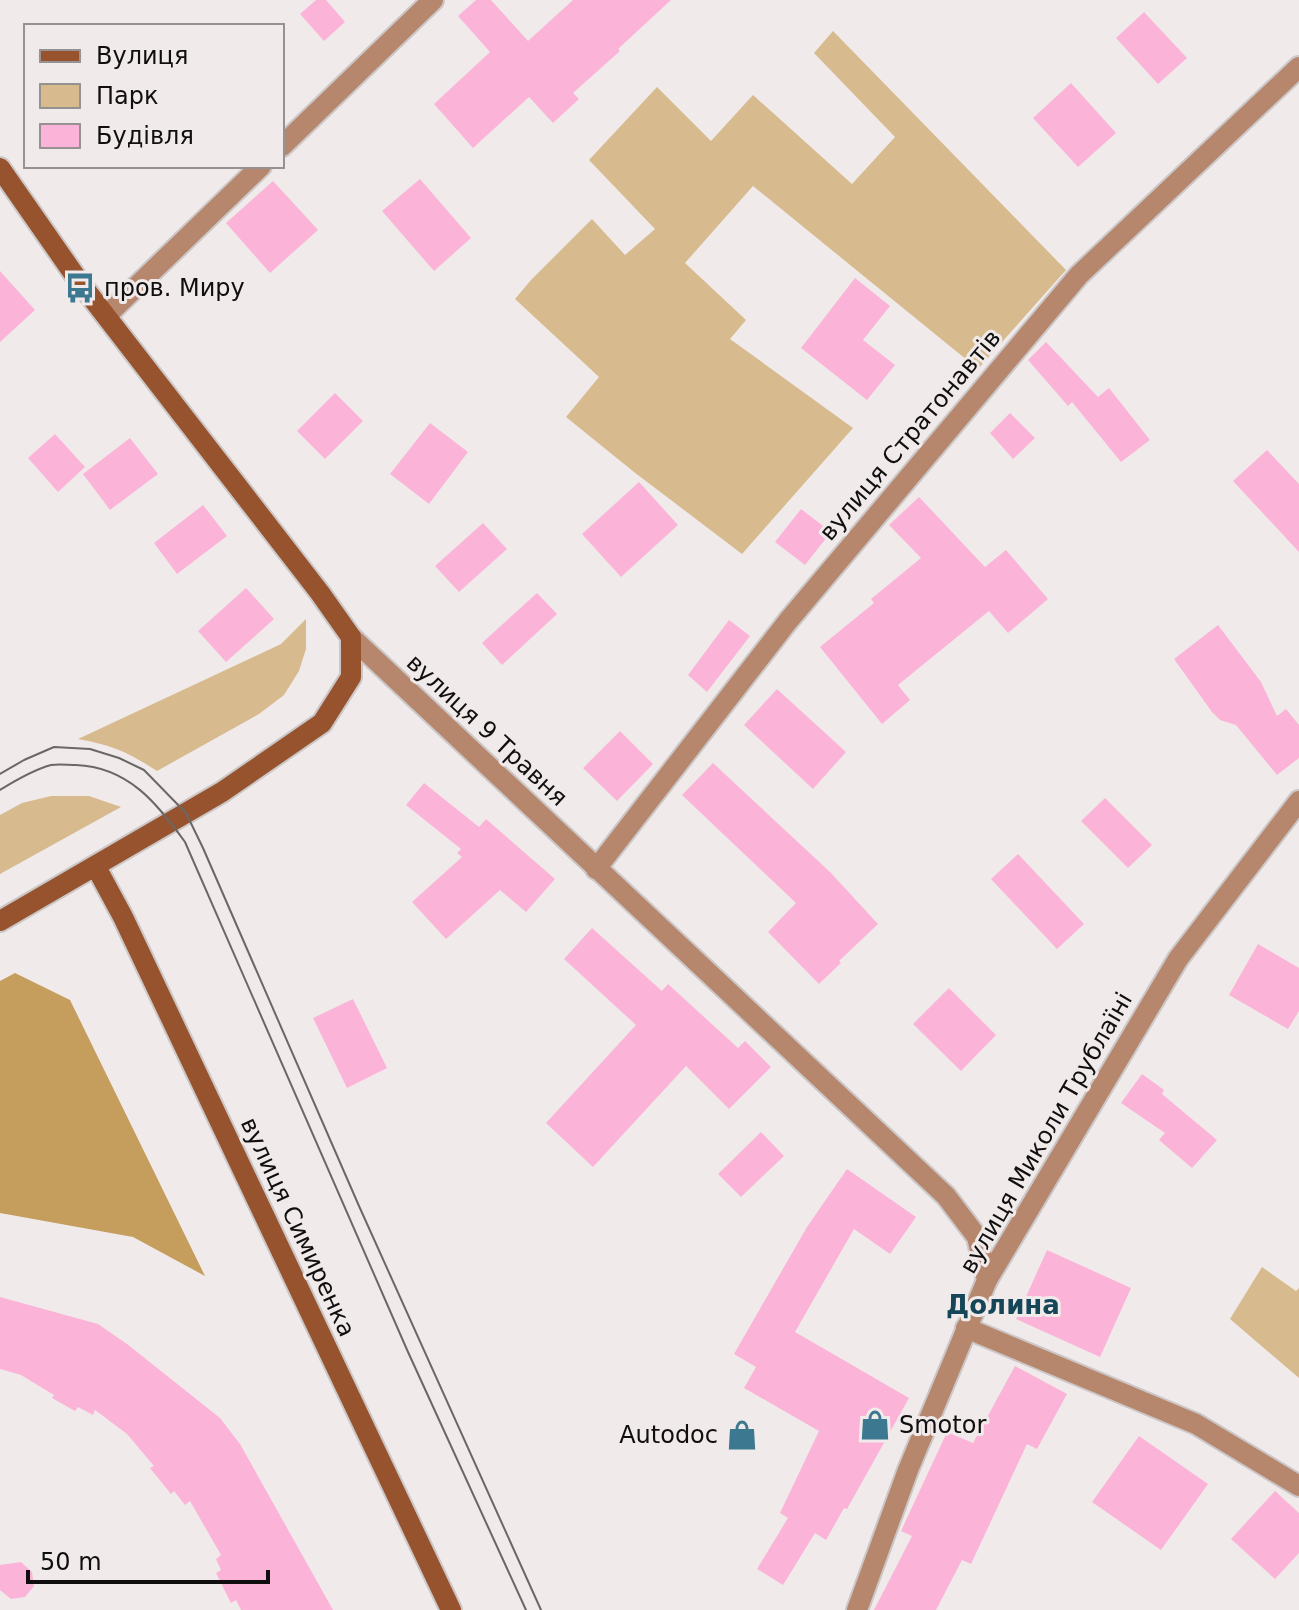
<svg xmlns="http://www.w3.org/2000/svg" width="1299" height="1610" viewBox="0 0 1299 1610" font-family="'DejaVu Sans',sans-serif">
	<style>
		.green { fill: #d7bb8f }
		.forest { fill: #c59e5e }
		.building { fill: #fbb4d8 }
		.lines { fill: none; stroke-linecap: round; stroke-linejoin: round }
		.minor-casing { stroke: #ccc7c7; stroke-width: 24 }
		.tertiary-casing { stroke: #ccc7c7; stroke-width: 24 }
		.secondary-casing { stroke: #ccc7c7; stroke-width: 24 }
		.minor { stroke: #b6866d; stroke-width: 20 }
		.tertiary { stroke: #b6866d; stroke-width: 20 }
		.secondary { stroke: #97532d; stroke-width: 20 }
		.tram { stroke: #6b6767; stroke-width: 2 }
		.labels { text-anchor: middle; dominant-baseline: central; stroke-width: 6; stroke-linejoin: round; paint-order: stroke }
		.poi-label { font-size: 24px; fill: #100e0e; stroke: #f0eaea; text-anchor: start }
		.street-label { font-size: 24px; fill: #100e0e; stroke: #f0eaea }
		.neighbourhood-label { font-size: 26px; font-weight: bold; fill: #144658; stroke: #f0eaea }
	</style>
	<rect width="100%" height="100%" fill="#f0eaea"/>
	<path class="green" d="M 833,31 L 1066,270 L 978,369 L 753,186 L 685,263 L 746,320 L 730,339 L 853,428 L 742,554 L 634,472 L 566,417 L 599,377 L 515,299 L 531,280 L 592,219 L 625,255 L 655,229 L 589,160 L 657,87 L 711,141 L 753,95 L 852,184 L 895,137 L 814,53 Z
		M 306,619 L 306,649 L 299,671 L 284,695 L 259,714 L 157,771 C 128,752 111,745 78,739 L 281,644 Z
		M 51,796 L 89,796 L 121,807 L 0,874 L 0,815 L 22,803 Z
		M 1262,1267 L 1296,1291 L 1299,1288 L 1299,1378 L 1230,1319 Z"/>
	<path class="forest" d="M 15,973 L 70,1000 L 205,1276 L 133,1237 L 0,1213 L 0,981 Z"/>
	<path class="building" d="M 316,0 L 326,0 L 345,22 L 324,41 L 300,14 Z
		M 476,0 L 491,0 L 528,41 L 573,0 L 671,0 L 618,49 L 620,51 L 573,93 L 579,99 L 553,123 L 529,97 L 473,148 L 434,104 L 490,52 L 458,16 Z
		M 1144,12 L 1187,58 L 1158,84 L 1116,38 Z
		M 1071,83 L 1116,133 L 1078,167 L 1033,118 Z
		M 420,179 L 471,238 L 434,271 L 382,211 Z
		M 273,181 L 318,230 L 270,273 L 226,223 Z
		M 0,271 L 35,310 L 0,342 Z
		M 855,278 L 890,306 L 863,340 L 895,365 L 867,400 L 801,348 Z
		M 1046,342 L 1098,397 L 1109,388 L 1150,440 L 1121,462 L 1072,402 L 1068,406 L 1028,360 Z
		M 335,393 L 363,421 L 325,459 L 297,431 Z
		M 1010,413 L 1035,438 L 1013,459 L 990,433 Z
		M 430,423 L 468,452 L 429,504 L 390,474 Z
		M 55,434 L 85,467 L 58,492 L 28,458 Z
		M 130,438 L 158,474 L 110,510 L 83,474 Z
		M 1267,450 L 1299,484 L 1299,552 L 1233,481 Z
		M 639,482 L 678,525 L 621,577 L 582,534 Z
		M 919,497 L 985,567 L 1006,550 L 1048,599 L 1008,633 L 989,611 L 898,685 L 910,700 L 882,724 L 820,647 L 874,603 L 871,599 L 921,558 L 889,525 Z
		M 203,505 L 227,536 L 177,574 L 154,543 Z
		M 801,509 L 831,532 L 805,565 L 775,542 Z
		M 483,523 L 507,549 L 459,592 L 435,566 Z
		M 246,588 L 274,619 L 226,662 L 198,631 Z
		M 537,593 L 557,614 L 502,665 L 482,643 Z
		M 729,620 L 750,636 L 707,692 L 688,675 Z
		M 1218,625 L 1261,682 L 1277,716 L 1286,709 L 1299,725 L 1299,758 L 1277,775 L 1236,725 L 1220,720 L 1212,712 L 1174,659 Z
		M 777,689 L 846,752 L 813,789 L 744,725 Z
		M 620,731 L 653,764 L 617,801 L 583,768 Z
		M 713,763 L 830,872 L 878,924 L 839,961 L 841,963 L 819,984 L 768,932 L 796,903 L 682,795 Z
		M 424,783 L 479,827 L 486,819 L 555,879 L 526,912 L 500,890 L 446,939 L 412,902 L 462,857 L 457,853 L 461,849 L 406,805 Z
		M 1105,798 L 1152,845 L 1128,868 L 1081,821 Z
		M 1018,854 L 1084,924 L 1057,949 L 991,879 Z
		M 592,928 L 662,991 L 668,984 L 738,1048 L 745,1041 L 771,1067 L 729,1109 L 686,1066 L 593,1167 L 546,1123 L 636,1025 L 564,959 Z
		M 1258,944 L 1299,968 L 1299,1011 L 1288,1029 L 1229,995 Z
		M 949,988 L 996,1035 L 961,1071 L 913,1024 Z
		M 353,999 L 387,1068 L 347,1088 L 313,1018 Z
		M 1142,1074 L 1164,1090 L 1162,1094 L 1217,1140 L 1192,1168 L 1159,1140 L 1165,1133 L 1121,1103 Z
		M 761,1132 L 784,1156 L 741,1197 L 718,1174 Z
		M 847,1169 L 916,1217 L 890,1254 L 854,1229 L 795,1332 L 909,1398 L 847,1509 L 844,1508 L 826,1540 L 815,1533 L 783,1585 L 757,1569 L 788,1518 L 780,1513 L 819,1431 L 744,1388 L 756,1367 L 734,1354 L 807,1227 Z
		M 1047,1250 L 1131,1288 L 1100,1357 L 1016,1319 Z
		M 0,1297 L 98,1324 L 127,1344 L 220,1418 L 240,1444 L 333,1610 L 241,1610 L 236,1600 L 231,1603 L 216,1573 L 221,1570 L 216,1559 L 221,1555 L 190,1501 L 185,1505 L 174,1491 L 171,1494 L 150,1468 L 154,1466 L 127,1434 L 95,1410 L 93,1415 L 78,1407 L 75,1411 L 52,1398 L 54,1395 L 21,1375 L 0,1369 Z
		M 1015,1366 L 1067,1394 L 1037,1449 L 1027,1444 L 971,1564 L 962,1560 L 936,1610 L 874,1610 L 912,1536 L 901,1531 L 947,1432 L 973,1443 Z
		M 1139,1436 L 1208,1484 L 1161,1550 L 1092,1502 Z
		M 1275,1491 L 1299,1513 L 1299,1553 L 1275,1579 L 1231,1539 Z
		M 21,1562 L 32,1572 L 34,1586 L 25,1597 L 11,1599 L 0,1590 L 0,1565 Z"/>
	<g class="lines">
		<g class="minor-casing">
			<path id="minor" d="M 282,146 L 433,0
				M 107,315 L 261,166
				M 596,869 L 788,621 L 1079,275 L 1299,67
				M 987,1280 L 1178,959 L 1299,801
				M 966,1328 L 1196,1424 L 1299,1486"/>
		</g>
		<g class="tertiary-casing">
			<path id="tertiary" d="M 351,637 L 946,1196 L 977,1237 L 987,1280 L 908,1470 L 857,1610"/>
		</g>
		<g class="secondary-casing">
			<path id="secondary" d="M 0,168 L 78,280 L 320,593 L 351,637 L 351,677 L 322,723 L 222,792 L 0,921
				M 96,867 L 123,917 L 451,1610"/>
		</g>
		<use href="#minor" class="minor"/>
		<use href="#tertiary" class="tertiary"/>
		<use href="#secondary" class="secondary"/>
		<path class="tram" d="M 0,774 L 24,760 L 54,747 L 90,749 L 119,758 L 144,770 L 186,813 L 203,848 L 359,1206 L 541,1610
			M 0,790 C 16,780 33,770 51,765 C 59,764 68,765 76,765 C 128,767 157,803 185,842 L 408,1352 L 526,1610"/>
	</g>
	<defs>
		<g id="bus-bare" transform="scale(2.4)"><path d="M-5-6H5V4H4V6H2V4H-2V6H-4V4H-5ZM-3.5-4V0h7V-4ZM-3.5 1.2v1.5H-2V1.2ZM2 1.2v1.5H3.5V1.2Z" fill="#3c7990" stroke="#f0eaea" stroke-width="2.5" paint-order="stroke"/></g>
		<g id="shop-bare" transform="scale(2.4)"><path d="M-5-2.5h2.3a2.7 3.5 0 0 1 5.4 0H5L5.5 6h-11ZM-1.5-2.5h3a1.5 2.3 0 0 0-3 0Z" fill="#3c7990" stroke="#f0eaea" stroke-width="2.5" paint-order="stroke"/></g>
	</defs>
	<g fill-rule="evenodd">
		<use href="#bus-bare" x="80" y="288"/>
		<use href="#shop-bare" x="875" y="1425"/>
		<use href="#shop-bare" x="742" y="1435"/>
	</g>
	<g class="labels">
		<g class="poi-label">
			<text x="104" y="288">пров. Миру</text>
			<text x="899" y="1425">Smotor</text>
			<text x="718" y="1435" text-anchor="end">Autodoc</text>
		</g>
		<g class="street-label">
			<text transform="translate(910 435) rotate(-50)">вулиця Стратонавтів</text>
			<text transform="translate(487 730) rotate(43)">вулиця 9 Травня</text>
			<text transform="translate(1046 1133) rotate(-60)">вулиця Миколи Трублаїні</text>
			<text transform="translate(298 1227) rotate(65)">вулиця Симиренка</text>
		</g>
		<g class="neighbourhood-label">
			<text x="1003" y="1305">Долина</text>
		</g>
	</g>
	<rect x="24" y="24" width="260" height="144" fill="#f0eaea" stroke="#969292" stroke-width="2"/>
	<rect x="40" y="50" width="40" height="12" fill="#97532d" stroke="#969292" stroke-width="2"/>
	<text x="96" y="64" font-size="24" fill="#100e0e">Вулиця</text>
	<rect x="40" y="84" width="40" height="24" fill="#d7bb8f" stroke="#969292" stroke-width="2"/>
	<text x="96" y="104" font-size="24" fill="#100e0e">Парк</text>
	<rect x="40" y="124" width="40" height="24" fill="#fbb4d8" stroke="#969292" stroke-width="2"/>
	<text x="96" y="144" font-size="24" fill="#100e0e">Будівля</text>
	<path d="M28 1570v12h240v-12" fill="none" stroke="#100e0e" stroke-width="4"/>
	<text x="40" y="1570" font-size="24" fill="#100e0e" stroke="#f0eaea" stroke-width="6" paint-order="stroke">50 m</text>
</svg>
